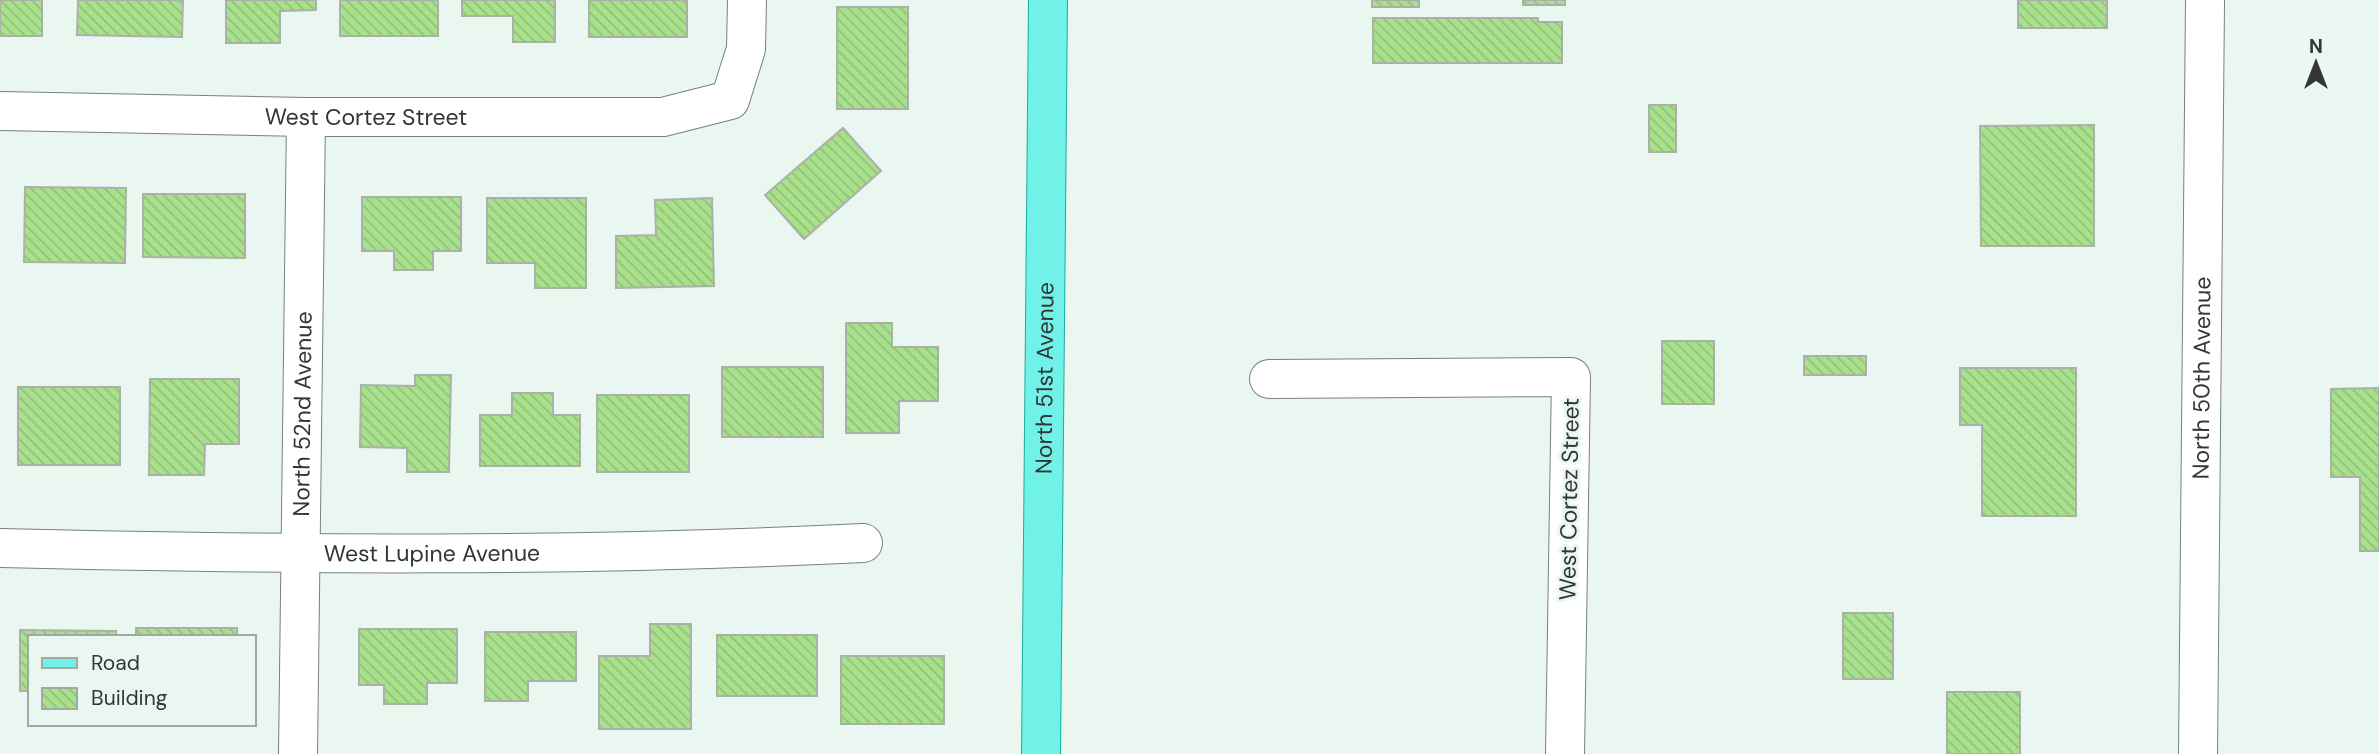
<svg xmlns="http://www.w3.org/2000/svg" width="2379" height="754" viewBox="0 0 2379 754" font-family="'DM Sans',sans-serif">
	<style>
		.building { fill: url(#building-back-hatch); stroke: #aab2a7; stroke-width: 2 }
		.lines { fill: none; stroke-linecap: round; stroke-linejoin: round }
		.minor-casing { stroke: #76827b; stroke-width: 40 }
		.major-casing { stroke: #1eab9f; stroke-width: 40 }
		.minor { stroke: #fff; stroke-width: 38 }
		.major { stroke: #71f2e8; stroke-width: 38 }
		.labels { text-anchor: middle; dominant-baseline: central; stroke-width: 6; stroke-linejoin: round; paint-order: stroke }
		.street-label { font-size: 23px; fill: #323734; stroke: #eaf7f0 }
	</style>
	<defs>
		<pattern id="building-back-hatch" width="6" height="6" patternUnits="userSpaceOnUse" patternTransform="scale(1.75)"><rect width="6" height="6" fill="#a8e08b"/><path d="M-1 5l2 2M0 0l6 6M5-1l2 2" fill="none" stroke="#91c179"/></pattern>
	</defs>
	<rect width="100%" height="100%" fill="#eaf7f0"/>
	<path class="building" d="M 0,0 L 42,0 L 42,36 L 0,36 Z
		M 78,0 L 183,0 L 182,37 L 77,35 Z
		M 226,0 L 316,0 L 316,10 L 280,11 L 280,43 L 226,43 Z
		M 340,0 L 438,0 L 438,36 L 340,36 Z
		M 462,0 L 555,0 L 555,42 L 513,42 L 513,16 L 462,16 Z
		M 589,0 L 687,0 L 687,37 L 589,37 Z
		M 1372,0 L 1419,0 L 1419,7 L 1372,7 Z
		M 1523,0 L 1565,0 L 1565,5 L 1523,5 Z
		M 2018,0 L 2107,0 L 2107,28 L 2018,28 Z
		M 837,7 L 908,7 L 908,109 L 837,109 Z
		M 1373,18 L 1538,18 L 1538,22 L 1562,22 L 1562,63 L 1373,63 Z
		M 1649,105 L 1676,105 L 1676,152 L 1649,152 Z
		M 2094,125 L 2094,246 L 1981,246 L 1980,126 Z
		M 843,128 L 881,171 L 804,239 L 765,195 Z
		M 25,187 L 126,188 L 125,263 L 24,262 Z
		M 143,194 L 245,194 L 245,258 L 143,257 Z
		M 362,197 L 461,197 L 461,251 L 433,251 L 433,270 L 394,270 L 394,251 L 362,251 Z
		M 487,198 L 586,198 L 586,288 L 535,288 L 535,263 L 487,263 Z
		M 712,198 L 714,286 L 616,288 L 616,236 L 656,235 L 655,200 Z
		M 846,323 L 892,323 L 892,347 L 938,347 L 938,401 L 899,401 L 899,433 L 846,433 Z
		M 1662,341 L 1714,341 L 1714,404 L 1662,404 Z
		M 1804,356 L 1866,356 L 1866,375 L 1804,375 Z
		M 722,367 L 823,367 L 823,437 L 722,437 Z
		M 1960,368 L 2076,368 L 2076,516 L 1982,516 L 1982,425 L 1960,425 Z
		M 415,375 L 451,375 L 449,472 L 407,472 L 407,448 L 360,447 L 361,385 L 415,386 Z
		M 150,379 L 239,379 L 239,444 L 205,444 L 204,475 L 149,475 Z
		M 18,387 L 120,387 L 120,465 L 18,465 Z
		M 2379,388 L 2379,551 L 2360,551 L 2360,477 L 2331,477 L 2331,389 Z
		M 512,393 L 553,393 L 553,415 L 580,415 L 580,466 L 480,466 L 480,415 L 512,415 Z
		M 597,395 L 689,395 L 689,472 L 597,472 Z
		M 1843,613 L 1893,613 L 1893,679 L 1843,679 Z
		M 650,624 L 691,624 L 691,729 L 599,729 L 599,656 L 650,656 Z
		M 136,628 L 237,628 L 237,637 L 136,637 Z
		M 359,629 L 457,629 L 457,683 L 427,683 L 427,704 L 384,704 L 384,685 L 359,685 Z
		M 20,630 L 116,631 L 116,637 L 30,637 L 30,691 L 20,691 Z
		M 485,632 L 576,632 L 576,681 L 528,681 L 528,701 L 485,701 Z
		M 717,635 L 817,635 L 817,696 L 717,696 Z
		M 841,656 L 944,656 L 944,724 L 841,724 Z
		M 1947,692 L 2020,692 L 2020,754 L 1947,754 Z"/>
	<g class="lines">
		<g class="minor-casing">
			<g id="minor">
				<path id="s1" d="M 0,111 L 306,117 L 663,117 L 730,100 L 746,49 L 747,0"/>
				<path d="M 1269,379 L 1571,377 L 1565,754"/>
				<path id="s2" d="M 0,548 C 288,555 576,557 863,543"/>
				<path id="s3" d="M 298,754 L 306,117"/>
				<path id="s4" d="M 2198,754 L 2205,0"/>
			</g>
		</g>
		<g class="major-casing">
			<g id="major">
				<path id="s5" d="M 1041,754 L 1048,0"/>
			</g>
		</g>
		<use href="#minor" class="minor"/>
		<use href="#major" class="major"/>
	</g>
	<g class="labels">
		<g class="street-label">
			<text stroke="none"><textPath href="#s1" startOffset="366">West Cortez Street</textPath></text>
			<text stroke="none"><textPath href="#s5" startOffset="376">North 51st Avenue</textPath></text>
			<text stroke="none"><textPath href="#s4" startOffset="376">North 50th Avenue</textPath></text>
			<text stroke="none"><textPath href="#s3" startOffset="340">North 52nd Avenue</textPath></text>
			<text transform="translate(1569 499) rotate(-89)">West Cortez Street</text>
			<text stroke="none"><textPath href="#s2" startOffset="432">West Lupine Avenue</textPath></text>
		</g>
	</g>
	<rect x="28" y="635" width="228" height="91" fill="#eaf7f0" stroke="#a0aaa5" stroke-width="2"/>
	<rect x="42" y="658" width="35" height="10" fill="#71f2e8" stroke="#a0aaa5" stroke-width="2"/>
	<text x="91" y="670" font-size="21" fill="#323734">Road</text>
	<rect x="42" y="688" width="35" height="21" fill="url(#building-back-hatch)" stroke="#a0aaa5" stroke-width="2"/>
	<text x="91" y="705" font-size="21" fill="#323734">Building</text>
	<g transform="translate(2316 63)" stroke="#eaf7f0" stroke-width="5" paint-order="stroke">
	<path d="M0-5L12 26L0 18L-12 26Z" fill="#323734"/>
	<text y="-10" font-size="19" font-weight="bold" text-anchor="middle" fill="#323734">N</text>
	</g>
</svg>
